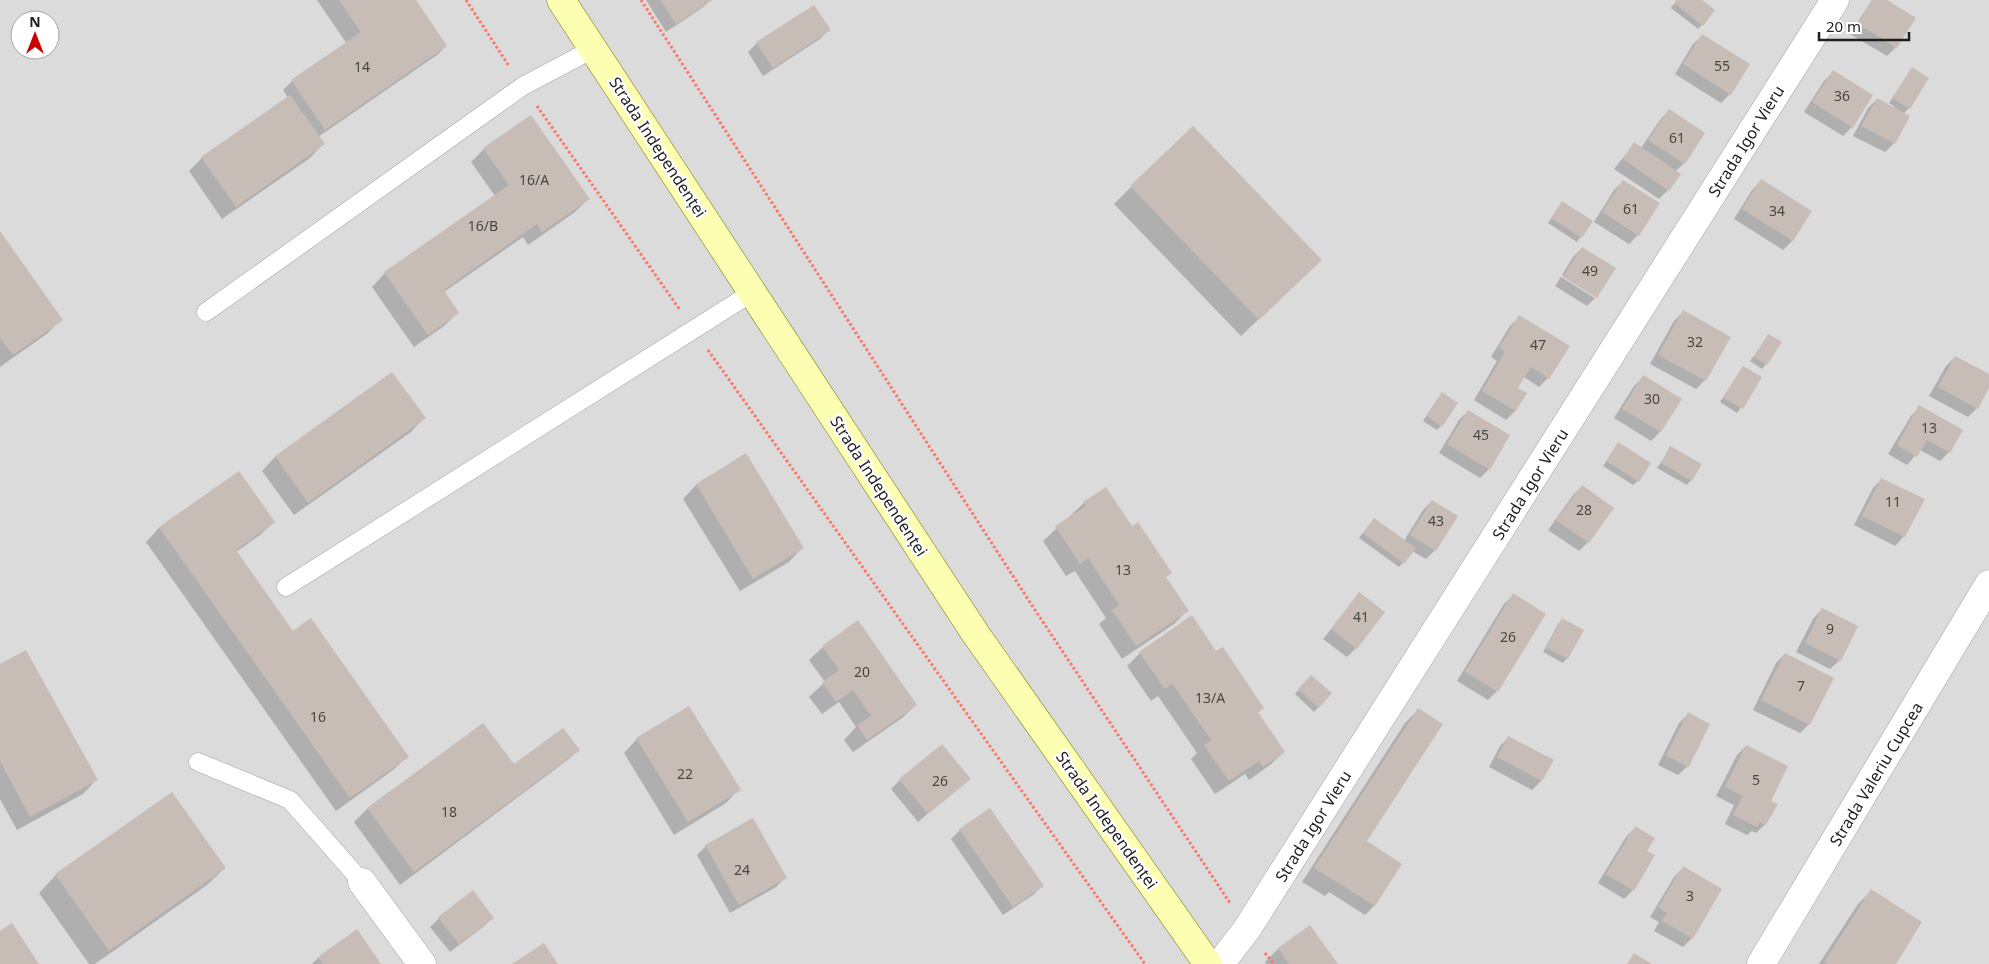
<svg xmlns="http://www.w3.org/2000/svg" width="1989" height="964" viewBox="0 0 1989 964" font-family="'Noto Sans',sans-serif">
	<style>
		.residential { fill: #dcdbdb; fill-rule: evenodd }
		.shadow { fill: #0003 }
		.building { fill: #c8bdb6 }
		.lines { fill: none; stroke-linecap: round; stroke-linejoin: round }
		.service-casing { stroke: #a5a5a5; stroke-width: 19 }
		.minor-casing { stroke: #a5a5a5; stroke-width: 29 }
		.secondary-casing { stroke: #6e7a00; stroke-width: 29 }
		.path { stroke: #ff7365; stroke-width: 3; stroke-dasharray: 2.5 2.5; stroke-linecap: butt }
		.service { stroke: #fff; stroke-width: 18 }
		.minor { stroke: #fff; stroke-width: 28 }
		.secondary { stroke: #fcffb2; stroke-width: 28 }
		.labels { text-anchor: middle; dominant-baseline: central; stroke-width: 4.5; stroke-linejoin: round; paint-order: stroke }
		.number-label { font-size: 14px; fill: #484644 }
		.street-label { font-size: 16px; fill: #1e1e1e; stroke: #fff }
	</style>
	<rect width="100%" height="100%" fill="#f0ebe3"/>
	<path class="residential" d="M 0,0 L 1989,0 L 1989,964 L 0,964 ZM 20,20 L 50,20 L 50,50 L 20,50 Z"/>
	<path class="shadow" d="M 317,0 L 414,0 L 446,46 L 437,55 L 318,137 L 323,144 L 310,158 L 222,219 L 189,171 L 202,158 L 288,98 L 283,90 L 292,81 L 347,44 Z
		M 646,0 L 711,0 L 702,8 L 666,32 Z
		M 1677,0 L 1700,0 L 1702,25 L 1698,29 L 1671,8 Z
		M 1872,0 L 1885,0 L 1914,18 L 1896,47 L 1887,56 L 1850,34 Z
		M 829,30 L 820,39 L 763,76 L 748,52 L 757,43 Z
		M 1703,35 L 1730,94 L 1721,103 L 1675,74 L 1693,44 Z
		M 1912,69 L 1909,108 L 1903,114 L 1894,143 L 1885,152 L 1853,136 L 1868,108 L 1877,99 L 1894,109 L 1895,107 L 1889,103 Z
		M 1833,72 L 1852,127 L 1843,136 L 1804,112 L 1824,81 Z
		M 1669,110 L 1684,163 L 1675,172 L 1668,190 L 1659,199 L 1614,169 L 1634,144 L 1641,148 L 1660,120 Z
		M 484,149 L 588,199 L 575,212 L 528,245 L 523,237 L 444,292 L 458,312 L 444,326 L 414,347 L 372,287 L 385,273 L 495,196 L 471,162 Z
		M 1623,181 L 1638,235 L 1629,244 L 1594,222 L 1614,190 Z
		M 1761,181 L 1792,241 L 1783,250 L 1734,219 L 1752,190 Z
		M 1131,187 L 1303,277 L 1241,336 L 1114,204 Z
		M 1562,203 L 1591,222 L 1577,242 L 1548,223 Z
		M 0,233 L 61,319 L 48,333 L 0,367 Z
		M 1582,248 L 1614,268 L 1596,298 L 1596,296 L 1562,275 L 1573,257 Z
		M 1561,277 L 1595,298 L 1587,306 L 1555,286 Z
		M 1683,312 L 1705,380 L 1696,389 L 1650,364 L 1674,321 Z
		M 1519,317 L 1548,378 L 1539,387 L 1524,377 L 1516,389 L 1525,394 L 1515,411 L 1506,420 L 1474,400 L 1497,361 L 1491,357 L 1510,326 Z
		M 1769,335 L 1766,364 L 1762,369 L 1750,361 Z
		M 1955,357 L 1989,376 L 1989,386 L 1977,408 L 1968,417 L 1929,396 L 1946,366 Z
		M 1743,367 L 1760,378 L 1737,413 L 1720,402 Z
		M 392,374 L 424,418 L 411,432 L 294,515 L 262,471 L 275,457 Z
		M 1643,377 L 1660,432 L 1651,441 L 1614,418 L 1634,386 Z
		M 1438,398 L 1441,426 L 1437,430 L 1423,421 Z
		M 1920,407 L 1949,452 L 1940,461 L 1920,450 L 1907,465 L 1888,454 L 1911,416 Z
		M 1468,411 L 1489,469 L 1480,478 L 1439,453 L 1459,420 Z
		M 1618,444 L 1638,481 L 1633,485 L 1603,466 Z
		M 1671,448 L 1691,480 L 1687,485 L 1657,468 Z
		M 746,455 L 802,548 L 789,562 L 740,591 L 683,499 L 696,485 Z
		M 239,473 L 274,522 L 260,535 L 236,552 L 292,632 L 407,757 L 393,770 L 336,811 L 146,542 L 159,528 Z
		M 1882,479 L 1904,536 L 1895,546 L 1854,525 L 1873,488 Z
		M 1582,486 L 1612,508 L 1588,542 L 1579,551 L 1548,530 L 1573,495 Z
		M 1432,501 L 1435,550 L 1426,559 L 1412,551 L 1399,567 L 1359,538 L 1374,519 L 1404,541 L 1423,510 Z
		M 1084,503 L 1132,527 L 1187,611 L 1174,624 L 1122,659 L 1099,624 L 1106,618 L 1075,571 L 1066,576 L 1043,541 Z
		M 1359,594 L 1356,648 L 1347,657 L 1323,639 Z
		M 1513,595 L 1497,691 L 1488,700 L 1457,681 L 1504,604 Z
		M 1822,609 L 1840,660 L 1830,669 L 1796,652 L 1813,619 Z
		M 1562,620 L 1567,658 L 1563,663 L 1543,652 L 1558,624 Z
		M 823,647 L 916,705 L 902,718 L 853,752 L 844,740 L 856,727 L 839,702 L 822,714 L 809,697 L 825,682 L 809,660 Z
		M 1140,653 L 1216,653 L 1263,708 L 1257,713 L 1284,752 L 1270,765 L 1249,780 L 1245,774 L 1215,794 L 1191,759 L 1197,753 L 1158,696 L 1151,701 L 1127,666 Z
		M 1785,654 L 1809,724 L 1800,733 L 1753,710 L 1776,663 Z
		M 0,666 L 96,780 L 83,794 L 17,830 L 0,799 Z
		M 1311,676 L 1331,693 L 1314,712 L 1295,694 Z
		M 1418,710 L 1365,842 L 1400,865 L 1374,906 L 1365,915 L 1329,892 L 1325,896 L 1302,882 L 1405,723 Z
		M 1688,714 L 1688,766 L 1678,775 L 1658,765 L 1679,723 Z
		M 483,725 L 514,766 L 578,750 L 569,759 L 400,885 L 354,822 L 367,809 Z
		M 1509,737 L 1552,760 L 1541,781 L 1532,790 L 1489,767 L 1500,746 Z
		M 637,739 L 739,789 L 726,803 L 674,835 L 624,753 Z
		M 1746,746 L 1765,824 L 1756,833 L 1752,831 L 1747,835 L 1725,824 L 1734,805 L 1716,796 L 1737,755 Z
		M 969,779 L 918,822 L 891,789 L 900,780 Z
		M 1635,828 L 1645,851 L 1633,890 L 1624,899 L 1598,883 L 1626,837 Z
		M 960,830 L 1042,886 L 1033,895 L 1003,915 L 951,839 Z
		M 706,846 L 785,878 L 776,887 L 730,913 L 697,855 Z
		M 225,868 L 207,885 L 95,964 L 89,964 L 39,893 L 56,875 Z
		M 1683,868 L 1692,938 L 1683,947 L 1654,931 L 1659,922 L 1650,917 L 1674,877 Z
		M 1871,891 L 1894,964 L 1819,964 L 1858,904 Z
		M 439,918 L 492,918 L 483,927 L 450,952 L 430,927 Z
		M 1310,927 L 1337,964 L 1266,964 L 1265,962 L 1278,949 Z
		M 318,958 L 379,964 L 312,964 Z"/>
	<path class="building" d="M 339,0 L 416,0 L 447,46 L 325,130 L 291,80 L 361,32 Z
		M 660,0 L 712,0 L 676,24 Z
		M 1677,0 L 1702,0 L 1715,10 L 1703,26 L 1674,3 Z
		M 1872,0 L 1887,0 L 1916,18 L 1897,48 L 1858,24 Z
		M 814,5 L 831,30 L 773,68 L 756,42 Z
		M 1702,34 L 1750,64 L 1731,95 L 1683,64 Z
		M 1912,67 L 1929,78 L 1910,109 L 1892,98 Z
		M 1833,70 L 1873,95 L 1853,128 L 1812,102 Z
		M 290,95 L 325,144 L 236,207 L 201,157 Z
		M 1877,98 L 1910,116 L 1895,144 L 1861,126 Z
		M 1669,109 L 1705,133 L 1685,164 L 1648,140 Z
		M 531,115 L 590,199 L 542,232 L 537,224 L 444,290 L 459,313 L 428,335 L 384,272 L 509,185 L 483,148 Z
		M 1193,126 L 1322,260 L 1259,320 L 1130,186 Z
		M 1634,142 L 1681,174 L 1669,191 L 1623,159 Z
		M 1761,179 L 1812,211 L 1793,241 L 1742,209 Z
		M 1623,180 L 1660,203 L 1639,236 L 1602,212 Z
		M 1562,201 L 1593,221 L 1582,238 L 1551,218 Z
		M 0,231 L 63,320 L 13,355 L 0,338 Z
		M 1582,247 L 1616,268 L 1597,298 L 1563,277 Z
		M 1683,310 L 1731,337 L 1706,381 L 1658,355 Z
		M 1519,315 L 1570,346 L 1549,379 L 1531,367 L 1518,388 L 1527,393 L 1516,411 L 1482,391 L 1505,352 L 1499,348 Z
		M 1768,334 L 1782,342 L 1767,365 L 1754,357 Z
		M 1955,356 L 1989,374 L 1989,388 L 1978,409 L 1938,387 Z
		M 1743,366 L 1762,377 L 1743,409 L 1723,398 Z
		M 392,372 L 426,418 L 308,503 L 275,456 Z
		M 1643,375 L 1682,399 L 1661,432 L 1622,409 Z
		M 1442,392 L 1458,403 L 1442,427 L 1427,416 Z
		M 1919,405 L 1963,430 L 1950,453 L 1927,440 L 1917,457 L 1897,445 Z
		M 1468,410 L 1510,435 L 1490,470 L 1447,444 Z
		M 1618,442 L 1651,463 L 1639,482 L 1606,461 Z
		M 1670,446 L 1702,464 L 1692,481 L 1661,463 Z
		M 746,453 L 804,548 L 753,579 L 696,484 Z
		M 239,471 L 275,522 L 236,550 L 293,631 L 311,618 L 409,757 L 350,798 L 159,527 Z
		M 1881,478 L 1925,499 L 1905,537 L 1862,516 Z
		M 1582,485 L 1614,508 L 1589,543 L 1556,520 Z
		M 1106,487 L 1132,526 L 1138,522 L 1172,573 L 1166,577 L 1189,611 L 1136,646 L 1112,610 L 1119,605 L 1088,558 L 1080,564 L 1055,526 L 1086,506 L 1083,502 Z
		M 1432,500 L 1458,516 L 1436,551 L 1410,535 Z
		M 1374,518 L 1416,548 L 1404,564 L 1363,533 Z
		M 1359,592 L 1385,612 L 1357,649 L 1331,629 Z
		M 1513,593 L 1546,614 L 1498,692 L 1465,672 Z
		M 1822,608 L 1858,626 L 1841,661 L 1805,643 Z
		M 1192,615 L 1216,651 L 1223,647 L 1264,708 L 1258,712 L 1285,752 L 1263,767 L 1259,761 L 1229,781 L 1204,745 L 1211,740 L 1172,683 L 1165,689 L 1139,652 Z
		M 1562,618 L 1584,630 L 1568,659 L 1546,648 Z
		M 858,620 L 917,705 L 867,740 L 857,725 L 871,716 L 853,690 L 836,702 L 822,682 L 839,670 L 822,646 Z
		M 26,650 L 98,780 L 30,817 L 0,761 L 0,664 Z
		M 1785,653 L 1834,678 L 1810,725 L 1761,700 Z
		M 1311,675 L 1332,693 L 1319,708 L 1298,689 Z
		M 689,706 L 741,790 L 688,822 L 636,738 Z
		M 1418,708 L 1443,724 L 1367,841 L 1402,864 L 1375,906 L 1314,868 Z
		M 1688,712 L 1710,724 L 1689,767 L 1666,756 Z
		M 483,723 L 514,764 L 563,728 L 580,750 L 414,872 L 367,808 Z
		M 1508,736 L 1554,760 L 1542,781 L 1497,757 Z
		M 942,744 L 971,779 L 928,814 L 899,779 Z
		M 1746,745 L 1788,766 L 1771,801 L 1778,804 L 1766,825 L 1760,822 L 1757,827 L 1733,815 L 1743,796 L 1725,787 Z
		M 172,792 L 226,868 L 109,951 L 55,874 Z
		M 990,808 L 1044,886 L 1013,907 L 959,829 Z
		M 753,818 L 787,878 L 739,905 L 705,845 Z
		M 1635,826 L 1655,838 L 1647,851 L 1655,855 L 1634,891 L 1606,874 Z
		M 1683,866 L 1722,889 L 1693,939 L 1662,921 L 1667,913 L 1658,907 Z
		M 1871,889 L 1922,922 L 1896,964 L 1828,964 L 1824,962 Z
		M 473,890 L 494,918 L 459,944 L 438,917 Z
		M 12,923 L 39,964 L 0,964 L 0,931 Z
		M 1310,925 L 1338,964 L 1289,964 L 1278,948 Z
		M 357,929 L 381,964 L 323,964 L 318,957 Z
		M 544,943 L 558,964 L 512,964 Z
		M 1634,953 L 1652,964 L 1627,964 Z"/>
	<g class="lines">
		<g class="service-casing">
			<path id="service" d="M 206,312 L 523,86 L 593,49
				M 286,587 L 753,292
				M 198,762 L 290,800 L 362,882"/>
		</g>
		<g class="minor-casing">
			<path id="minor" d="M 362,882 L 422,964
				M 1220,964 L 1247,929 L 1835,0
				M 1761,964 L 1989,584"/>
		</g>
		<g class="secondary-casing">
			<path id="secondary" d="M 561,0 L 975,633 L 1208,964"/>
		</g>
		<path class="path" d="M 466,0 L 509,66
			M 641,0 L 1033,607 L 1230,903
			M 537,106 L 680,310
			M 708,350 L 1145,964
			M 1265,953 L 1274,964"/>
		<use href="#service" class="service"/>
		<use href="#minor" class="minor"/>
		<use href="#secondary" class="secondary"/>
	</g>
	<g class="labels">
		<g class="number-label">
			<text x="1722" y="65">55</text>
			<text x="362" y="66">14</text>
			<text x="1842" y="95">36</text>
			<text x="1677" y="137">61</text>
			<text x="534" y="179">16/A</text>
			<text x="1631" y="208">61</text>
			<text x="1777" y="210">34</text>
			<text x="483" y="225">16/B</text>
			<text x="1590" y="270">49</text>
			<text x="1695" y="341">32</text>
			<text x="1538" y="344">47</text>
			<text x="1652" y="398">30</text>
			<text x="1929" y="427">13</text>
			<text x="1481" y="434">45</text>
			<text x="1893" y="501">11</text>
			<text x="1584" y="509">28</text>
			<text x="1436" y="520">43</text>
			<text x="1123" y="569">13</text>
			<text x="1361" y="616">41</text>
			<text x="1830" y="628">9</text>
			<text x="1508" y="636">26</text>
			<text x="862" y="671">20</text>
			<text x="1801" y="685">7</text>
			<text x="1210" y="697">13/A</text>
			<text x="318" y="716">16</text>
			<text x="685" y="773">22</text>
			<text x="1756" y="779">5</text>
			<text x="940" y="780">26</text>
			<text x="449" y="811">18</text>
			<text x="742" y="869">24</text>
			<text x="1690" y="895">3</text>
		</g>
		<g class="street-label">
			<text transform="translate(1746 141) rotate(-58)">Strada Igor Vieru</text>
			<text transform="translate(658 147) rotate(57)">Strada Independenței</text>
			<text transform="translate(1530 484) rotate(-58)">Strada Igor Vieru</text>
			<text transform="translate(879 486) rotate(57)">Strada Independenței</text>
			<text transform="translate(1876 774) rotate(-59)">Strada Valeriu Cupcea</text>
			<text transform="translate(1107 820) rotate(55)">Strada Independenței</text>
			<text transform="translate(1313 826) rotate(-58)">Strada Igor Vieru</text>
		</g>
	</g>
	<g transform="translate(35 35)"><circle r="24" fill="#ffffff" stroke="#a5a5a5"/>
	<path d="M0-4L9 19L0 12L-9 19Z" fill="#cc0002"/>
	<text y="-8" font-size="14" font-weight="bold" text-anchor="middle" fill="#1e1e1e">N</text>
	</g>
	<path d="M1819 32v8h90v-8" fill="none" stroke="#1e1e1e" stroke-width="2.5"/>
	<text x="1826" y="32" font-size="15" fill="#1e1e1e" stroke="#ffffff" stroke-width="4" paint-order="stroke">20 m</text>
</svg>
